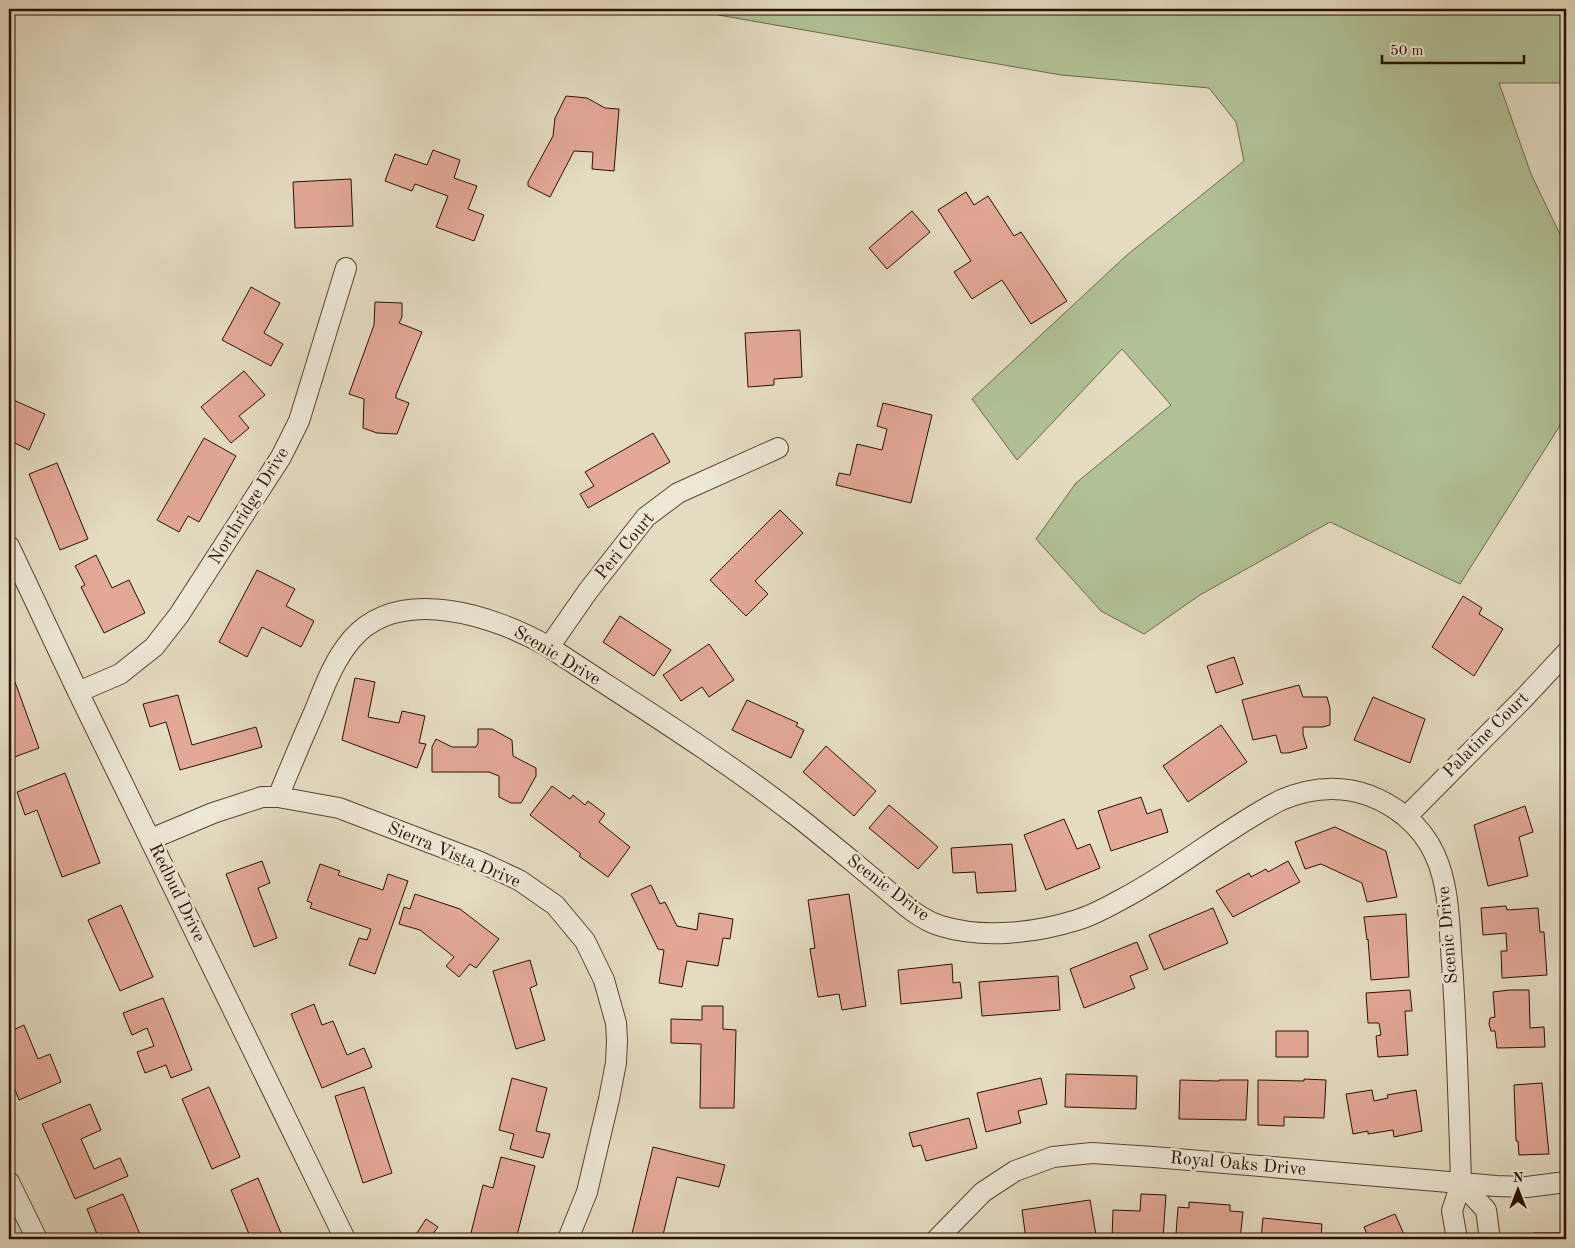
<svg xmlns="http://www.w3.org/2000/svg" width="1575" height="1248" viewBox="0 0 1575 1248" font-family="'Old Standard TT',serif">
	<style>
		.green { fill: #b1c196; stroke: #6d684b }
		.building { fill: #e4a898; stroke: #290f00 }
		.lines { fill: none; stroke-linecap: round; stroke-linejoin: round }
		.minor-casing { stroke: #584230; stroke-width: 22 }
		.minor { stroke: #eee8d7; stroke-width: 20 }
		.labels { text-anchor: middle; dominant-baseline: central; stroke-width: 5; stroke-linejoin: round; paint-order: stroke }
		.street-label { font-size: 18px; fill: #290f00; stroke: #eee8d7 }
	</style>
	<rect width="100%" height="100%" fill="#e5dcc2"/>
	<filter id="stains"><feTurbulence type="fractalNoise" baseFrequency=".004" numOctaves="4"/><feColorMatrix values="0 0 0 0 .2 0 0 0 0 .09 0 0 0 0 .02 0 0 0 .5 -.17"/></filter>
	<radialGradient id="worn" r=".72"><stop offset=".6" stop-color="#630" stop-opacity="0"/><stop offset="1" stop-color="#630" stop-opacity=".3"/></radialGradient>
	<path class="green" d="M 684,9 L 1566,9 L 1566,83 L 1499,83 L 1531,174 L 1566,247 L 1566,412 L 1559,427 L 1460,584 L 1330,522 L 1200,595 L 1144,634 L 1101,611 L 1036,539 L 1076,483 L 1171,405 L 1122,349 L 1017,460 L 972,399 L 1127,255 L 1244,161 L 1236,122 L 1209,88 L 1061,75 Z"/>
	<path class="building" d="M 566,96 L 587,98 L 605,108 L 619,109 L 614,171 L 592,169 L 593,152 L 574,151 L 550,197 L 528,186 L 528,182 L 553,136 L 555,118 Z
		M 433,150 L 460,160 L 454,178 L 477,186 L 468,209 L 484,215 L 474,241 L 436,227 L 448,196 L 415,184 L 412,191 L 385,181 L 395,154 L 427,165 Z
		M 351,179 L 353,226 L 295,228 L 293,182 Z
		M 966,192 L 974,205 L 988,196 L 1014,236 L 1021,232 L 1067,301 L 1031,324 L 1002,280 L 972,299 L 954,272 L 971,261 L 938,210 Z
		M 912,211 L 930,232 L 887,269 L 869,248 Z
		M 251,287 L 280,303 L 264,333 L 283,344 L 271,366 L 222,340 Z
		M 375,302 L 402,303 L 402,317 L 399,323 L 422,332 L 396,395 L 396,398 L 409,403 L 397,434 L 377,433 L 363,428 L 364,399 L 349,394 L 374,325 Z
		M 800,330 L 802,377 L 774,379 L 774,385 L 748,387 L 745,333 Z
		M 244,371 L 265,395 L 239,416 L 249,428 L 231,443 L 201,407 Z
		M 9,398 L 45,414 L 29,450 L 9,440 Z
		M 883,403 L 932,415 L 911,503 L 836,485 L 839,473 L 850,475 L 857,444 L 882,450 L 887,429 L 877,426 Z
		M 653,433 L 670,462 L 588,508 L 580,494 L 594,486 L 585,472 Z
		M 204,438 L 236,456 L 199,522 L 188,516 L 179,532 L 157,520 Z
		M 57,463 L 88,539 L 60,550 L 29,474 Z
		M 780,510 L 803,533 L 755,581 L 768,594 L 746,616 L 710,580 Z
		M 96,555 L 112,588 L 129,580 L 145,613 L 104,633 L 81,587 L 85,585 L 75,566 Z
		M 257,570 L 295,589 L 286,606 L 314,621 L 301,647 L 262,627 L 247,657 L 219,642 Z
		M 1463,596 L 1482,608 L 1479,614 L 1503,629 L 1474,676 L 1432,647 Z
		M 620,616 L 671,650 L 654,676 L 603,642 Z
		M 709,644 L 734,680 L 709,697 L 702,687 L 681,701 L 663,675 Z
		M 1234,657 L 1243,684 L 1216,693 L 1207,666 Z
		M 355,678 L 375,682 L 368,717 L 399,723 L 402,711 L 425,716 L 419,743 L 426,744 L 417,768 L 342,740 Z
		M 15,682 L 39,748 L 9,759 L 9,684 Z
		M 1299,685 L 1303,697 L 1327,697 L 1330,708 L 1330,725 L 1323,727 L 1303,727 L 1303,734 L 1307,748 L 1288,753 L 1281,753 L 1276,735 L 1253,740 L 1242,700 Z
		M 178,695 L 192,745 L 256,727 L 262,747 L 180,770 L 166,722 L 150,727 L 143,704 Z
		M 1373,697 L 1425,719 L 1410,763 L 1354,740 Z
		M 747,700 L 798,723 L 796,726 L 804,730 L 791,758 L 732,730 Z
		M 1221,725 L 1247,762 L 1188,802 L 1163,766 Z
		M 478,729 L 492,729 L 512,740 L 513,756 L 536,768 L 536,776 L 521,803 L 511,803 L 499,797 L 499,776 L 489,772 L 432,772 L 432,747 L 436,739 L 452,747 L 476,747 L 478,743 Z
		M 826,746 L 876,791 L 854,816 L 803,772 Z
		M 65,773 L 100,863 L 62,877 L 37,810 L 25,815 L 17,792 Z
		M 552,786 L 570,799 L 573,795 L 585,805 L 588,801 L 605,814 L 599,822 L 630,847 L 608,877 L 579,856 L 581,854 L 530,815 Z
		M 1141,797 L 1147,814 L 1161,809 L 1168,832 L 1111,851 L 1098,811 Z
		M 889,805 L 938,847 L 918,869 L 869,828 Z
		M 1525,806 L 1533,832 L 1519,837 L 1528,876 L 1488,886 L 1474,825 Z
		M 1064,819 L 1077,849 L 1090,844 L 1100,868 L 1046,890 L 1024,835 Z
		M 1335,827 L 1386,851 L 1397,897 L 1367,902 L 1362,883 L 1321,864 L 1305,869 L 1295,842 Z
		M 1012,844 L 1016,891 L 977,893 L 975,872 L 953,873 L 951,848 Z
		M 262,861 L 270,883 L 258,888 L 277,938 L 254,947 L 226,874 Z
		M 1288,861 L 1300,882 L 1233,917 L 1216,891 L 1249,873 L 1251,877 L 1266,869 L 1268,872 Z
		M 320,864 L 340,871 L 338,875 L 383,890 L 388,874 L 408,881 L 375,974 L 349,965 L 359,938 L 367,940 L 371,929 L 310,908 L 312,903 L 307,901 Z
		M 651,885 L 660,904 L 665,902 L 677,926 L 697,930 L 699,913 L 733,919 L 730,939 L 723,938 L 718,966 L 687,961 L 682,987 L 659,983 L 664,950 L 658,949 L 631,894 Z
		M 415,894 L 460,909 L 499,939 L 476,968 L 470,964 L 459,977 L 446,966 L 454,957 L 420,930 L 399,924 L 404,907 L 410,909 Z
		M 849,894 L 866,1006 L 842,1010 L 839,994 L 818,997 L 810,949 L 815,948 L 808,900 Z
		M 121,905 L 153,977 L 120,991 L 88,920 Z
		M 1506,906 L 1507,910 L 1538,908 L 1540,932 L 1544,932 L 1547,975 L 1502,978 L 1501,951 L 1507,951 L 1506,933 L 1483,935 L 1481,908 Z
		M 1213,908 L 1228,943 L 1164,970 L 1149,935 Z
		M 1406,914 L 1409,977 L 1371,980 L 1368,939 L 1367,940 L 1364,917 Z
		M 1137,942 L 1148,969 L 1130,976 L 1135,988 L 1084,1008 L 1070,969 Z
		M 530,960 L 537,985 L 530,988 L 545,1040 L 516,1049 L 493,971 Z
		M 952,964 L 953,983 L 960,982 L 962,998 L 901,1004 L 898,970 Z
		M 1058,976 L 1060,1010 L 982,1016 L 979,982 Z
		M 1410,990 L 1412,1011 L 1405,1011 L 1408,1055 L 1378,1057 L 1376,1036 L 1381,1035 L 1379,1023 L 1368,1023 L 1366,993 Z
		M 1509,990 L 1529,990 L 1530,1028 L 1544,1027 L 1545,1047 L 1497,1048 L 1495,1031 L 1491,1031 L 1489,1024 L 1490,1018 L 1495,1017 L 1493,992 Z
		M 163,998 L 192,1070 L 171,1078 L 166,1065 L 145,1073 L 137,1052 L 154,1046 L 147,1028 L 132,1035 L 123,1013 Z
		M 314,1004 L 322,1025 L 333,1021 L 347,1055 L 364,1048 L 372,1067 L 322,1088 L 291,1014 Z
		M 702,1006 L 723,1006 L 723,1029 L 736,1030 L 734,1108 L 700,1108 L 701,1044 L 671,1043 L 671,1019 L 702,1020 Z
		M 24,1025 L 38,1059 L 50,1054 L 61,1082 L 19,1100 L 9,1074 L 9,1032 Z
		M 1276,1031 L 1308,1031 L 1308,1057 L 1276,1057 Z
		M 1066,1074 L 1137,1076 L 1136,1109 L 1065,1107 Z
		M 512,1078 L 547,1088 L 536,1131 L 550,1134 L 543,1158 L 510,1149 L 514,1134 L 499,1130 Z
		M 1041,1078 L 1047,1104 L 1018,1111 L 1021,1123 L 986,1132 L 977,1093 Z
		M 1304,1079 L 1326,1080 L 1324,1118 L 1284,1117 L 1284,1126 L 1258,1125 L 1258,1080 L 1304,1081 Z
		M 1180,1080 L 1219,1081 L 1219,1080 L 1248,1080 L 1246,1120 L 1179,1119 Z
		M 1542,1083 L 1549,1154 L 1519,1155 L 1518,1141 L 1516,1141 L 1514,1085 Z
		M 209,1087 L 240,1157 L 212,1169 L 182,1099 Z
		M 364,1087 L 392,1173 L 363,1183 L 335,1096 Z
		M 1372,1090 L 1374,1101 L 1388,1098 L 1387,1095 L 1416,1090 L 1422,1131 L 1394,1137 L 1393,1130 L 1368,1134 L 1368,1131 L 1353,1134 L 1346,1094 Z
		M 90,1104 L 101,1130 L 81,1139 L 94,1169 L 120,1158 L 128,1176 L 75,1199 L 42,1124 Z
		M 969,1118 L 977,1148 L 926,1161 L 921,1145 L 913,1147 L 909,1133 Z
		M 653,1147 L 725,1165 L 719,1187 L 677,1177 L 662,1239 L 636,1239 L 631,1238 Z
		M 501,1157 L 535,1166 L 516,1239 L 477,1239 L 470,1237 L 483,1185 L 493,1188 Z
		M 258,1178 L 283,1238 L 279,1239 L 251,1239 L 231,1190 Z
		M 123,1194 L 142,1239 L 99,1239 L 87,1209 Z
		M 1141,1194 L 1166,1195 L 1163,1239 L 1112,1239 L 1113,1210 L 1140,1211 Z
		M 1090,1200 L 1096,1235 L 1070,1239 L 1026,1239 L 1022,1210 Z
		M 1189,1202 L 1230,1205 L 1230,1211 L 1243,1212 L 1240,1239 L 1176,1234 L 1178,1207 L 1189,1208 Z
		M 1395,1214 L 1406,1239 L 1369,1239 L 1364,1227 Z
		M 1263,1218 L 1322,1224 L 1321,1239 L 1261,1239 Z
		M 426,1219 L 438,1227 L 429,1239 L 413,1239 Z
		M 1533,1233 L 1566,1233 L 1566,1239 L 1533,1239 Z"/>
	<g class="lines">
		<g class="minor-casing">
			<path id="minor" d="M 9,546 L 78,692 L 345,1239
				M 549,647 L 588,591 L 646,517 L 678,493 L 778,448
				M 78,692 L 120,674 L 154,647 L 179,615 L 281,457 L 299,421 L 346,268
				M 278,797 C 290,768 302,739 315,710 C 325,685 334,660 352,639 C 400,584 496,616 549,647 C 632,702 719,755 798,817 C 826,839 853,862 881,885 C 899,900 918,919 941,926 C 984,939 1035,933 1077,920 C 1094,915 1109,906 1124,898 C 1179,869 1226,828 1281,800 C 1326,781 1367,786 1405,816 C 1418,827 1428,839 1435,855 C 1450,888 1449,927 1452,963 C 1457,1036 1459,1110 1461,1183
				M 1406,817 L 1524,698 L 1566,653
				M 151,839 L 213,813 L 262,797 L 278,797 L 339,808 L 478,861 L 519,880 L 555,905 L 585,941 L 604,980 L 616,1023 L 617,1040 L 616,1063 L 609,1099 L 587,1192 L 568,1239
				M 9,1182 L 37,1239
				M 937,1239 L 983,1192 L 1015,1171 L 1053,1157 L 1072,1155 L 1092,1153 L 1153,1157 L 1496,1186 L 1527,1187 L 1566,1182
				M 1457,1239 L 1452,1211 L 1461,1183 L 1486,1210 L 1490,1239"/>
		</g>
		<use href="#minor" class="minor"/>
	</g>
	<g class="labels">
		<g class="street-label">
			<text transform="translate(249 506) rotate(-58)">Northridge Drive</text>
			<text transform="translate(625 546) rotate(-50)">Peri Court</text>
			<text transform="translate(557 656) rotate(31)">Scenic Drive</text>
			<text transform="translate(1486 735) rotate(-45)">Palatine Court</text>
			<text transform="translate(454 855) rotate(23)">Sierra Vista Drive</text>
			<text transform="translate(888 888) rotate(37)">Scenic Drive</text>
			<text transform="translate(177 893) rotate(64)">Redbud Drive</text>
			<text transform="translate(1448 935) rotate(-95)">Scenic Drive</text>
			<text transform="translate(1238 1164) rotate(5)">Royal Oaks Drive</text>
		</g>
	</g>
	<rect width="1575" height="1248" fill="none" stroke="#e5dcc2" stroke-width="30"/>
	<rect x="10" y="10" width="1555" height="1228" fill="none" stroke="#290f00" stroke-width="2.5"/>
	<rect x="15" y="15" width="1545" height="1218" fill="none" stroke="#290f00"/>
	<g transform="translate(1518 1190)" stroke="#eee8d7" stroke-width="4" paint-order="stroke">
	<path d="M0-4L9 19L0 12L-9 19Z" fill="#290f00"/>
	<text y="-8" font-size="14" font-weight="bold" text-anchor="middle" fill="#290f00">N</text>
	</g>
	<path d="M1382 55v8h142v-8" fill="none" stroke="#290f00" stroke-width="2.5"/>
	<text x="1390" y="55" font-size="15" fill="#290f00" stroke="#eee8d7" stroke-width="4" paint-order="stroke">50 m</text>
	<rect width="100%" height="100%" filter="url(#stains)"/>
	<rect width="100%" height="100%" fill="url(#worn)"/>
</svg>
